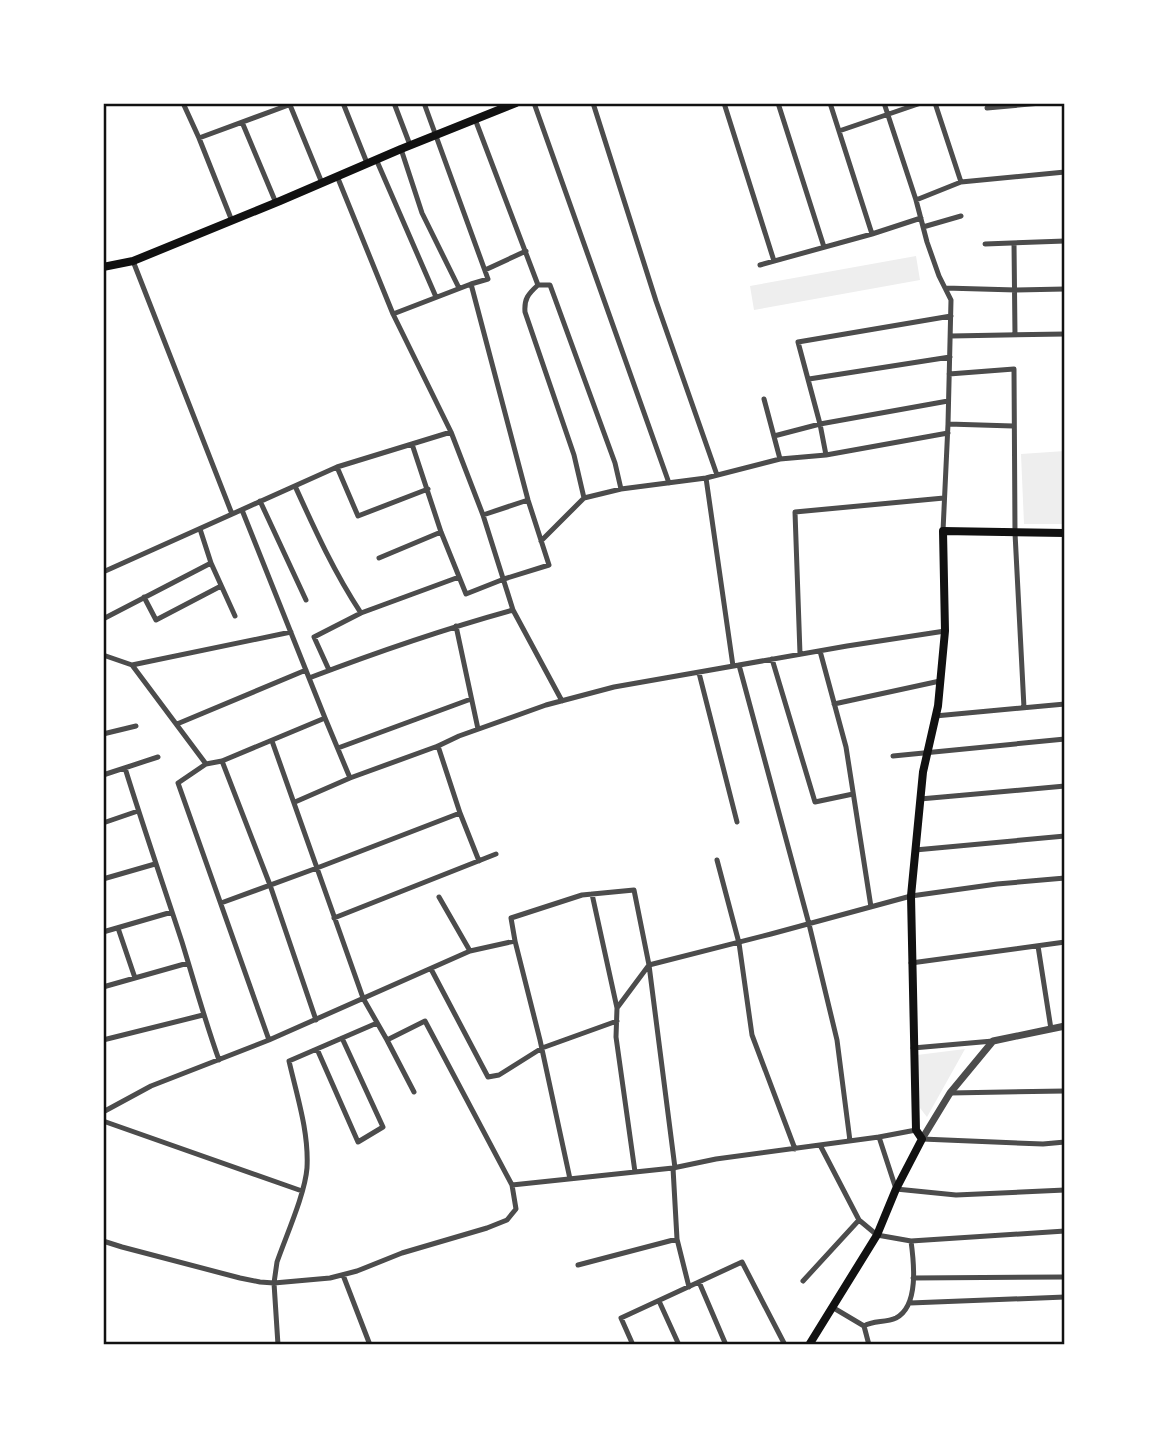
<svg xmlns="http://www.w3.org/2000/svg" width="1168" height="1448" viewBox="0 0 1168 1448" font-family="'Fira Sans',sans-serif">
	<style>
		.green { fill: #eee }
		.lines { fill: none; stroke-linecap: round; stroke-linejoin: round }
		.minor { stroke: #4c4c4c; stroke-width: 5 }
		.tertiary { stroke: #4c4c4c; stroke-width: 7 }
		.secondary { stroke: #111; stroke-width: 8 }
		.neatline { fill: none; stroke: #111; stroke-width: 2.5 }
	</style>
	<rect width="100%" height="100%" fill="#fff"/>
	<path class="green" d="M 916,256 L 920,280 L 754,310 L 750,286 Z
		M 1065,451 L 1065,524 L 1024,524 L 1021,454 Z
		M 965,1049 L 927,1117 L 920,1108 L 919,1101 L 917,1055 Z"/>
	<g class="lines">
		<path class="minor" d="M 183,103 L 199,138 L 232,221
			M 343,103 L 367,163
			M 394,103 L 410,145
			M 534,103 L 669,483
			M 593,103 L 656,301 L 717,475
			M 724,103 L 774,261
			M 778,103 L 824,247
			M 830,103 L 872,234
			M 884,103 L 916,200 L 927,242 L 939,276 L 951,300 L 948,424 L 943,531
			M 935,103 L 961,182
			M 290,105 L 322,183
			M 987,108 L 1041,103
			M 475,119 L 538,285 C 528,294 524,299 525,312 L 574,455 L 584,498
			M 242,122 L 276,203
			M 839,131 L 921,103
			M 199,138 L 294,103
			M 401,149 L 422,213 L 459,288
			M 376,159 L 436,297
			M 337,176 L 393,314 L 451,432 L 483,515 L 513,610 L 562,701
			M 916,200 L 961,182 L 1065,172
			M 923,227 L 961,216
			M 1014,243 L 1015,335
			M 985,244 L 1065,241
			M 133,261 L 232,514
			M 760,265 L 872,234 L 921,218
			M 485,270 L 526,251
			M 538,285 L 550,285 L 615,463 L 621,489
			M 945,288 L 1016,290 L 1065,289
			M 393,314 L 471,284 L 488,279 L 424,103
			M 951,336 L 1065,334
			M 949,374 L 1014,369 L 1015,533 L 1024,708
			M 809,379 L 950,357
			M 764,399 L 780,459
			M 948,424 L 1013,426
			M 774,436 L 820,424 L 948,401
			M 412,444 L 441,532 L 466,594 L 504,579 L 549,565 L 528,500 L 471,284
			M 826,455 L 820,424 L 798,342 L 951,316
			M 337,467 L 358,516 L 428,489
			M 706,478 L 733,666
			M 295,486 C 315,530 334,572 361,613
			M 260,501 L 306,600
			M 242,510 L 325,718 L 350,778
			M 483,515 L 528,500
			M 200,529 L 211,563 L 235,616
			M 541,541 L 584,498 L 621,489 L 706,478 L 780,459 L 826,455 L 948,433
			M 379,558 L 441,532
			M 103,572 L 337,467 L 451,432
			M 144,597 L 156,620 L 221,586
			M 103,619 L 211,563
			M 456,626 L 478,729
			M 820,651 L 846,747 L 871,907
			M 800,654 L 795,512 L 944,498
			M 103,655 L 132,665 L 206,764 L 222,761 L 325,718
			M 772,659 L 815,802 L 853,794
			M 132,665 L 291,632
			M 739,665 L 809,924 L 837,1040 L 850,1141
			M 329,670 L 314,637 L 361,613 L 459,577
			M 699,673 L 737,822
			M 309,678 C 377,652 444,629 513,610
			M 834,704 L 940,681
			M 935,716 L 1065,704
			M 177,724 L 306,670
			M 103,734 L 136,726
			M 272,741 L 363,998 L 387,1040 L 414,1092
			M 438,746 L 460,813 L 479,861
			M 338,748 L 471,699
			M 893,756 L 1065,739
			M 222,761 L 270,885 L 316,1020
			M 206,764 L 178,783 L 269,1040
			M 125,768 C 143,826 163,884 182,942 C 194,981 205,1021 219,1060
			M 103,775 L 158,757
			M 920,799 L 1065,786
			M 295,802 L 350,778 L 438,746 L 459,736 L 546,705 L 614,687 L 847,646 L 945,631
			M 103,823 L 138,811
			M 915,850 L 1065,836
			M 717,860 L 739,943 L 752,1035 L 795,1149
			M 103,879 L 155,864
			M 592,894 L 617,1008
			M 439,897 L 470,951
			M 221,903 L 317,868 L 460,813
			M 334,918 L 496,854
			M 118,928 L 135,978
			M 103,932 L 172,912
			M 515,941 L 511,918 L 582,895 L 634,890 L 649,965 L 675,1168
			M 1038,946 L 1051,1029
			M 911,963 L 1065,942
			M 431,969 L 488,1077 L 499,1075 L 542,1048 L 617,1021
			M 103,987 L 188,963
			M 103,1040 L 203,1015
			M 913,1048 L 993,1041
			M 317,1049 L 358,1142 L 383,1127 L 342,1038
			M 950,1093 L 1065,1091
			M 103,1112 L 151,1086 L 269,1040 L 470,951 L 515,941 L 540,1040 L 570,1179
			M 103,1121 L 302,1191
			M 879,1137 L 896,1189 L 956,1195 L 1065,1190
			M 922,1139 L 1043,1144 L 1065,1142
			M 820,1145 L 859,1220 L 877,1235 L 911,1241 L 1065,1231
			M 673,1168 L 677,1239 L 689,1287
			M 635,1172 L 616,1037 L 617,1008 L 649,965 L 771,934 L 911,896 L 997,884 L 1065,878
			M 512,1185 L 673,1168 L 716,1159 L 879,1137 L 916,1130
			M 103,1241 L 122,1247 L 240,1278 L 260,1282 L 274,1283 L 330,1278 L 357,1271 L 402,1253 L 487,1228 L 507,1220 L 516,1209 L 512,1185 L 425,1021 L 387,1040
			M 578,1265 L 677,1239
			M 343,1275 L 370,1345
			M 913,1278 L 1065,1277
			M 803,1281 L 859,1220
			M 699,1282 L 726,1345
			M 659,1301 L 679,1345
			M 910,1303 L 1065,1297
			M 832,1307 L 864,1326 L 869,1345
			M 864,1326 C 873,1320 885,1323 896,1318 C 919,1306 914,1263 911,1241
			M 278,1345 L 274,1283 L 277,1262 C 286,1236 305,1194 307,1168 C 309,1132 297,1096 289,1061 L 377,1023
			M 633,1345 L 621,1318 L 742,1262 L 785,1345"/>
		<path class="tertiary" d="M 922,1139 L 950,1093 L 993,1041 L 1065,1026"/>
		<path class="secondary" d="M 103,267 L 133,261 L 280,201 L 401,149 L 516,103
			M 809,1345 L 877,1235 L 896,1189 L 922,1139 L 916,1130 L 911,896 L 923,772 L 938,706 L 945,631 L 943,531 L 1065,533"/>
	</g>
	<rect width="1168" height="1448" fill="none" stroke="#ffffff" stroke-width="210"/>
	<rect x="105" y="105" width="958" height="1238" class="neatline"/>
</svg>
